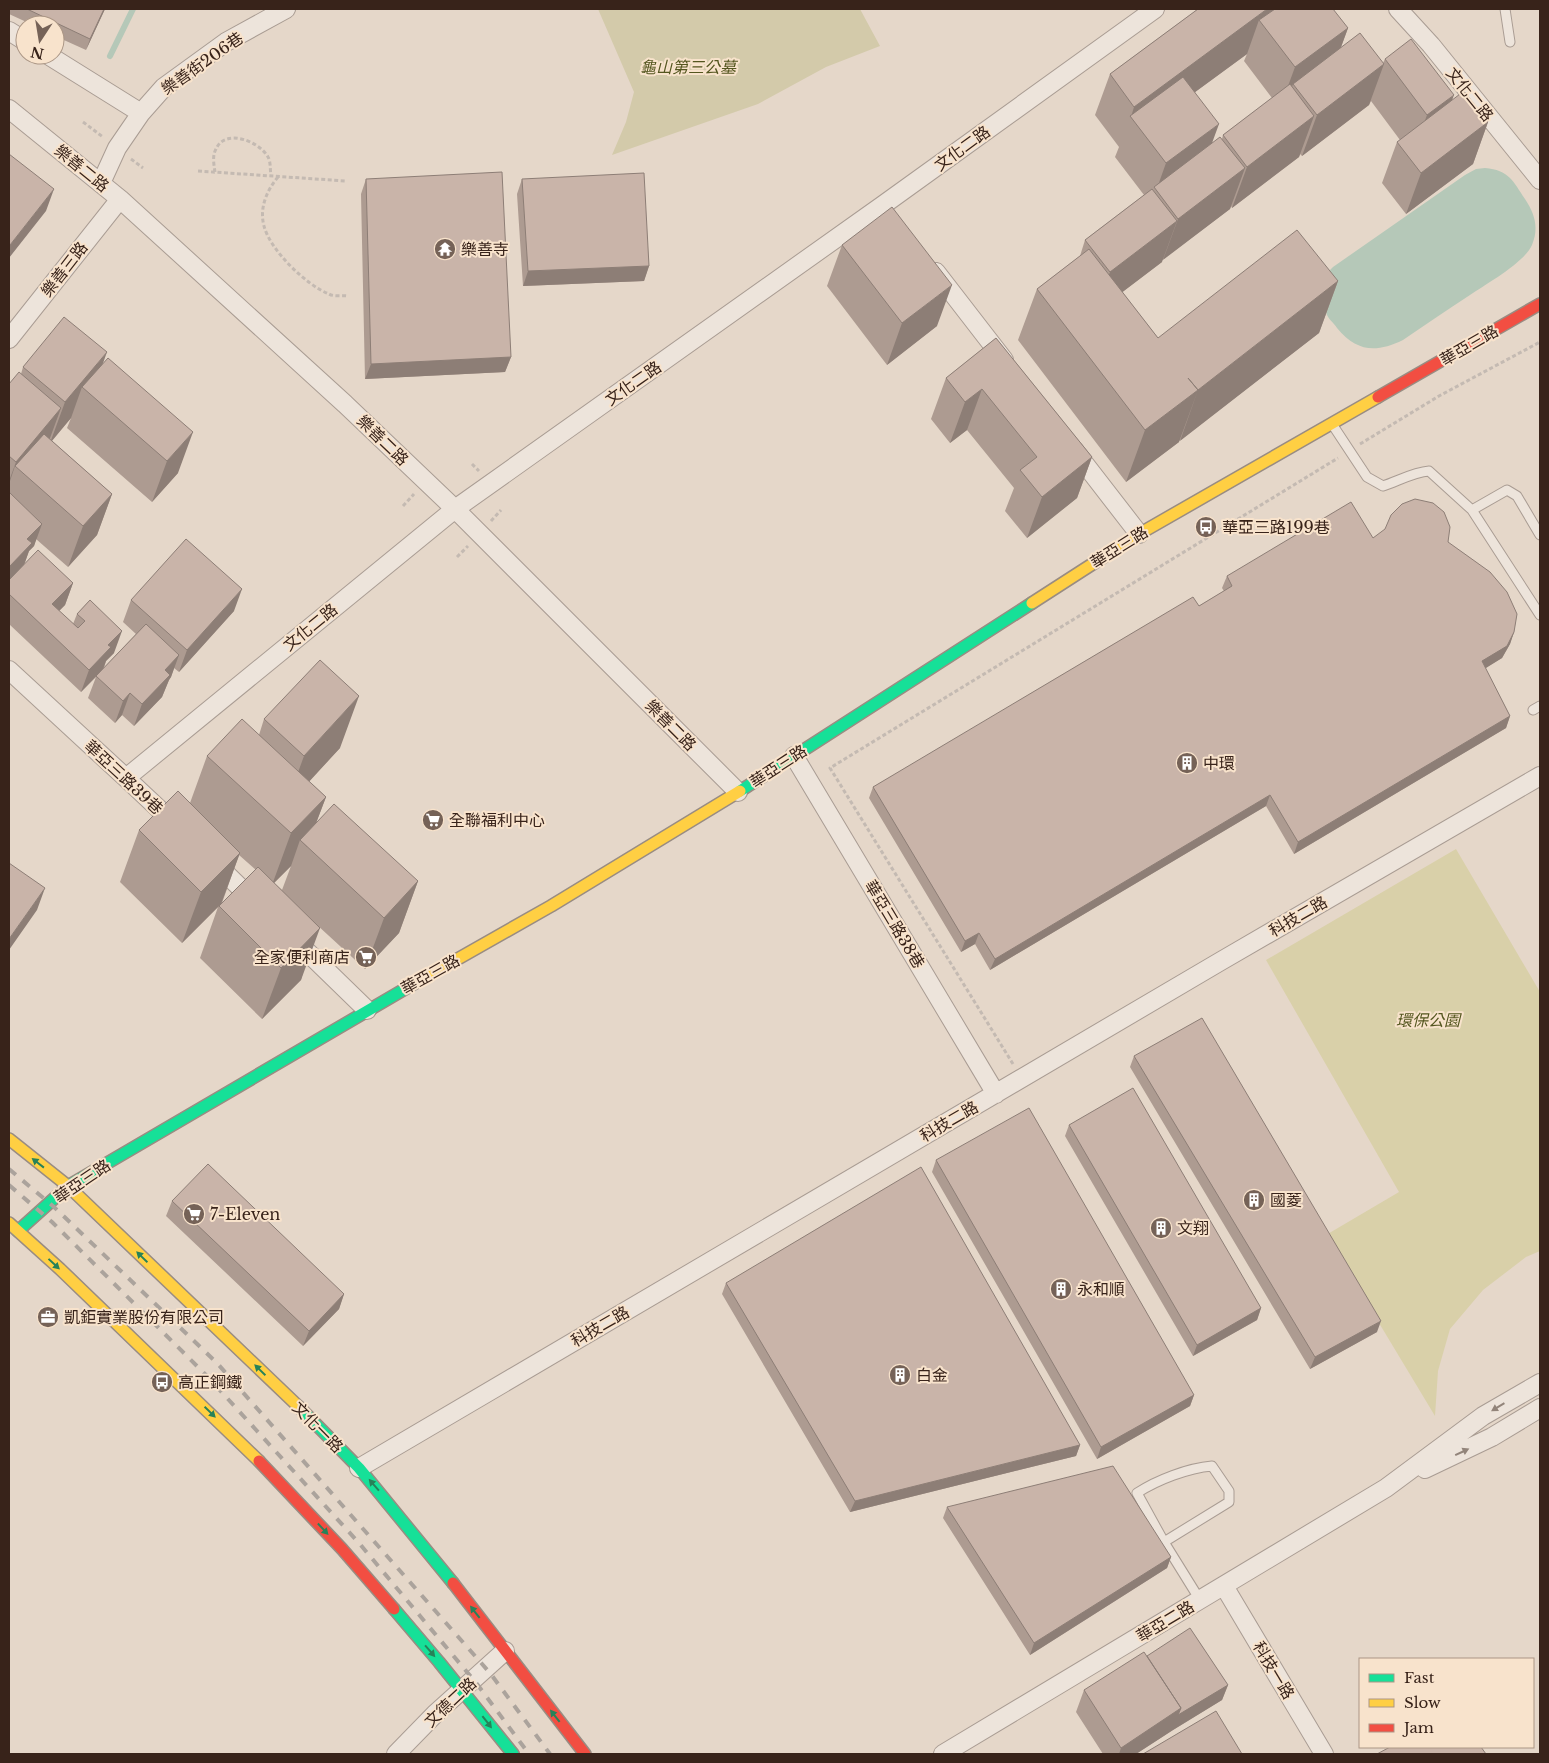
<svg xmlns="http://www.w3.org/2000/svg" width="1549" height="1763" viewBox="0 0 1549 1763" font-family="'Libre Baskerville','Noto Sans TC',serif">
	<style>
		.green { fill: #d9d0a9 }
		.cemetery { fill: #d3caaa }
		.water { fill: #b5c8b8 }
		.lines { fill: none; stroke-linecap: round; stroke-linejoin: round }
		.stream { stroke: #b5c8b8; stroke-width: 6 }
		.lane-casing { stroke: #a99c93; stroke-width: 11 }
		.street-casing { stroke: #a99c93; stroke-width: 20 }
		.fast-casing { stroke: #998c82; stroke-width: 14 }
		.slow-casing { stroke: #998c82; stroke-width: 14 }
		.jam-casing { stroke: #998c82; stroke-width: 14 }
		.path { stroke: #c4bab2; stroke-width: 3; stroke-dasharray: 4 2.5; stroke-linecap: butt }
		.lane { stroke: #ede4db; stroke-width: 9 }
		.street { stroke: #ede4db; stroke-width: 18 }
		.fast { stroke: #16e098; stroke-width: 11 }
		.slow { stroke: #ffcf43; stroke-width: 11 }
		.jam { stroke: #f24e42; stroke-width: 11 }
		.rail { stroke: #aba39c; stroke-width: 4; stroke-dasharray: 9 9; stroke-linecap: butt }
		.wall { fill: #ad9b91; fill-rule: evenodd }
		.shaded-wall { fill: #8d7e76 }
		.building { fill: #c9b4a9; stroke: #8d7e76 }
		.oneway { fill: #278259 }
		.oneway2 { fill: #92847a }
		.labels { text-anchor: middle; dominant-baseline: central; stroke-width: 4; stroke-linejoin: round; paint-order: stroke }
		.street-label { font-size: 16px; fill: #38231a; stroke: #f8e3cc }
		.park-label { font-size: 16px; font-style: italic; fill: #54561f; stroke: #f8e3cc }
		.poi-label { font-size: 16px; fill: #38231a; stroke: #f8e3cc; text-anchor: start }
	</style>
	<rect width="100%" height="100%" fill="#e5d7c9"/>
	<path class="green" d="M 1456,849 L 1540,992 L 1540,1251 L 1526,1257 L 1483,1290 L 1450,1329 L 1438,1371 L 1435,1416 L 1326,1235 L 1399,1192 L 1266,960 Z"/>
	<path class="cemetery" d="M 598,9 L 860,9 L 880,46 L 826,67 L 758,104 L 612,155 L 626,122 L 634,92 Z"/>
	<path class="water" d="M 1485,168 C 1509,170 1513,181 1525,199 C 1535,214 1539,228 1532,245 C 1524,263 1486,284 1470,295 C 1447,310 1425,325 1403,340 C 1376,353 1357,352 1337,328 C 1334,323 1327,318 1326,312 C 1323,301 1324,288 1323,277 L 1333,267 L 1465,175 L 1476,169 Z"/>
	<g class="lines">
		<path class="stream" d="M 110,56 L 133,9"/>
		<g class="lane-casing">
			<path id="lane" d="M 1505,9 L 1510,42
				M 1332,424 L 1367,477 L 1383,486 C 1398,481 1414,472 1429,471 L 1472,510 L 1540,615
				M 1472,510 L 1507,490 L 1517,496 L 1540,535
				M 1533,710 L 1540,706
				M 1164,1542 L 1229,1502 L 1229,1491 L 1212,1466 C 1188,1468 1157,1480 1137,1493 L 1164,1542 L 1200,1600"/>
		</g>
		<g class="street-casing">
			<path id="street" d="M 1398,9 L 1431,45 L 1540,180
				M 9,31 L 25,41
				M 48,55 L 141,113
				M 9,109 L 120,199 L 345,404 L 455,509 L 738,792
				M 101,183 L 117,148 L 141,113 L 164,87 L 226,42 L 286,9
				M 936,272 L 1004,360
				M 9,339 L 120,199
				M 1074,450 L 1139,534
				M 9,670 L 126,778 L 176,825
				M 794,756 L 996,1094
				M 126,778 L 455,509 L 883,205 L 1155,9
				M 215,863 L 255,902
				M 294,939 L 367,1010
				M 359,1468 L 1221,961 L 1540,776
				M 1425,1469 L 1492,1437 L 1540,1408
				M 1224,1586 L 1324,1754
				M 396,1754 L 435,1714 L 505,1651
				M 943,1754 L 1386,1488 L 1483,1416 L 1540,1383"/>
		</g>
		<g class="fast-casing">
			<path id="fast" d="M 740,791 L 1032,603
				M 18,1231 L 68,1186 L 410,986
				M 299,1407 L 359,1468 L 453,1583
				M 394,1609 L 439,1662 L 513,1754"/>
		</g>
		<g class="slow-casing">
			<path id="slow" d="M 1032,603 L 1139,534 L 1378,397
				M 410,986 L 551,906 L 740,791
				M 9,1139 L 68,1186 L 299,1407
				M 9,1223 L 60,1269 L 259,1461"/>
		</g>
		<g class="jam-casing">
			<path id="jam" d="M 1378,397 L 1540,304
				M 259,1461 L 342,1549 L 394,1609
				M 453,1583 L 585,1754"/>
		</g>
		<path class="path" d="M 83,122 L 103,137
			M 131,159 L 143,168
			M 198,171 L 346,181
			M 215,172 C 214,165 212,156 216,149 C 225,128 259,141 268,157 C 271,162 270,171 271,176
			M 278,177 C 267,190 259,208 264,226 C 270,250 306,285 329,294 C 334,297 342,295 348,296
			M 1360,444 L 1439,396 L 1540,342
			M 472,464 L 479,471
			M 403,506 L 414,494
			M 491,521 L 501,510
			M 457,557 L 468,546
			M 1013,1064 L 830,768 L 1338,458"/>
		<use href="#lane" class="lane"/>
		<use href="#street" class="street"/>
		<use href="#fast" class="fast"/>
		<use href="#slow" class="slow"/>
		<use href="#jam" class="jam"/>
		<path class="rail" d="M 9,1169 L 54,1207 L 217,1363 L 490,1673 L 550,1754
			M 9,1185 L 52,1222 L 207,1376 L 359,1543 L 477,1684 L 529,1754"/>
	</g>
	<path class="wall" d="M 9,9 L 105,9 L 86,50 L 55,36 L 55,25 L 33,25 L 9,14 Z
		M 1198,9 L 1348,28 L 1341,47 L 1383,63 L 1385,59 L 1451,101 L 1488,122 L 1473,164 L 1406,214 L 1382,183 L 1397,142 L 1400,140 L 1371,101 L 1369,105 L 1302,156 L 1300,154 L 1299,157 L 1232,208 L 1231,206 L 1230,209 L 1162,260 L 1162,262 L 1122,292 L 1158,338 L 1338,281 L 1319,333 L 1179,441 L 1179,442 L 1126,482 L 1018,340 L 1037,289 L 1080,256 L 1085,240 L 1144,195 L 1115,157 L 1119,147 L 1095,115 L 1110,74 ZM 1247,54 L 1244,61 L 1272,98 L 1223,135 L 1222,139 L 1212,143 L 1195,92 Z
		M 366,179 L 511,357 L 505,372 L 365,379 L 361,194 Z
		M 522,179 L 649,266 L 644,281 L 523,286 L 517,194 Z
		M 842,245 L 937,326 L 887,365 L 827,286 Z
		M 996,338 L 1092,457 L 1077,498 L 1027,538 L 1005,511 L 1014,488 L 967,430 L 950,443 L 931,419 L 946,378 Z
		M 102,365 L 178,473 L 152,502 L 67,428 L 71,418 L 52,441 L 112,494 L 97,535 L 68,567 L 36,539 L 34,546 L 29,551 L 24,565 L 73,583 L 65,605 L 59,611 L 73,624 L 77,614 L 90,600 L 114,653 L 106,661 L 104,668 L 136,634 L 123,622 L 131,600 L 234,611 L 179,672 L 174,668 L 171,677 L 169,680 L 162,697 L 134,726 L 122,715 L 115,723 L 88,698 L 96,677 L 81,692 L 9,624 L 9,384 L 21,374 L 23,367 Z
		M 1373,538 L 1448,542 L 1514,632 L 1510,644 L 1502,658 L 1485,668 L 1510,716 L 1506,728 L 1294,854 L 1266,806 L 990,970 L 975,944 L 961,952 L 869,798 L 873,787 L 1199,606 L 1224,591 L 1222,588 L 1227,576 Z
		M 264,719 L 340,748 L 309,781 L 326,797 L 316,823 L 418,881 L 399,933 L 365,969 L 316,924 L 301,980 L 262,1019 L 200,958 L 218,907 L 182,943 L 120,882 L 139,830 L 190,803 L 207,756 L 259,735 ZM 239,855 L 256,870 L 222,903 ZM 291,866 L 282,890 L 274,883 Z
		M 1134,1056 L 1377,1332 L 1310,1369 L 1130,1067 Z
		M 1069,1125 L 1261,1308 L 1257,1320 L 1193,1356 L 1065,1136 Z
		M 936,1160 L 1194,1395 L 1190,1406 L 1097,1459 L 932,1172 Z
		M 172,1201 L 344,1294 L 339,1309 L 303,1346 L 166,1216 Z
		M 726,1283 L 1080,1445 L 1076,1456 L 850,1512 L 722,1294 Z
		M 947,1507 L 1171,1557 L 1167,1568 L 1030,1655 L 943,1518 Z
		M 1147,1656 L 1228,1685 L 1222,1700 L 1173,1730 L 1136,1754 L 1103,1754 L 1076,1712 L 1084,1690 Z"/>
	<path class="shaded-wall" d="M 104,9 L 105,9 L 86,50 L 90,39 Z
		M 1267,9 L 1299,9 L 1259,20 L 1247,54 L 1142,131 L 1131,117 L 1134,107 Z
		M 1348,28 L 1333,69 L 1293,84 L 1286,104 L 1280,108 L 1295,67 Z
		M 1384,64 L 1369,105 L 1302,156 L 1317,115 Z
		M 1454,95 L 1439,136 L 1412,156 L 1427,115 Z
		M 1314,116 L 1299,157 L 1232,208 L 1247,167 Z
		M 1488,122 L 1473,164 L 1406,214 L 1421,173 Z
		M 1219,124 L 1204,165 L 1156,191 L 1166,163 Z
		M 1245,168 L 1230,209 L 1163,260 L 1178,219 Z
		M 54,189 L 46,211 L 9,258 L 9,249 L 10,245 Z
		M 1177,221 L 1162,262 L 1095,313 L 1110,272 Z
		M 649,266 L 644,281 L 523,286 L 528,271 Z
		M 1338,281 L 1319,333 L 1180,441 L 1198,390 Z
		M 952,285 L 937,326 L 887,365 L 902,323 Z
		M 107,352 L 92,394 L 82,387 L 71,418 L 50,443 L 65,402 Z
		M 511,357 L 505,372 L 365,379 L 371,364 Z
		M 982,389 L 967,430 L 950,443 L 965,402 Z
		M 1198,390 L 1179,442 L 1126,482 L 1145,430 Z
		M 61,408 L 46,449 L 15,466 L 9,484 L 9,481 L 16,462 Z
		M 193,432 L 178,473 L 152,502 L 167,461 Z
		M 1092,457 L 1077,498 L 1027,538 L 1042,497 Z
		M 112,494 L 97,535 L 68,567 L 83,526 Z
		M 42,524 L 34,546 L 29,551 L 24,565 L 9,580 L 9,567 L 27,539 Z
		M 73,583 L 65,605 L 44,626 L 52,604 Z
		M 242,589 L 234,611 L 179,672 L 187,650 Z
		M 122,631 L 114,653 L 106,661 L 103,669 L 81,692 L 89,670 L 108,645 Z
		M 1514,632 L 1510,644 L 1502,658 L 1478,673 L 1482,661 Z
		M 179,655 L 171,677 L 169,680 L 162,697 L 134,726 L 142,704 L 165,670 Z
		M 130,693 L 122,715 L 115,723 L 123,701 Z
		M 359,696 L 340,748 L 285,808 L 304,756 Z
		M 1510,716 L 1506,728 L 1294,854 L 1298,842 Z
		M 1270,795 L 1266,806 L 990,970 L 995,959 Z
		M 326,797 L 307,847 L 300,840 L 291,866 L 272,885 L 291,833 Z
		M 240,853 L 221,904 L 182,943 L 201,892 Z
		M 418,881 L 399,933 L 365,969 L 384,918 Z
		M 45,888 L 37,910 L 9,950 L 9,939 Z
		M 320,928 L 301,980 L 262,1019 L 281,968 Z
		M 979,933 L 975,944 L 961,952 L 965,941 Z
		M 344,1294 L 339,1309 L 303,1346 L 309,1331 Z
		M 1261,1308 L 1257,1320 L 1193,1356 L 1197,1345 Z
		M 1381,1321 L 1377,1332 L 1310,1369 L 1315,1357 Z
		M 1194,1395 L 1190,1406 L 1097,1459 L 1101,1447 Z
		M 1080,1445 L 1076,1456 L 850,1512 L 855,1501 Z
		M 1171,1557 L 1167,1568 L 1030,1655 L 1034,1643 Z
		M 1228,1685 L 1222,1700 L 1173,1730 L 1136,1754 L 1119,1754 L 1121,1748 L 1181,1708 Z"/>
	<path class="building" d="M 27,9 L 104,9 L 90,39 Z
		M 1198,9 L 1267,9 L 1134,107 L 1110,74 Z
		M 1275,9 L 1333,9 L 1348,28 L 1295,67 L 1259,20 Z
		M 1360,33 L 1384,64 L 1317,115 L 1293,84 Z
		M 1411,39 L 1454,95 L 1427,115 L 1385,59 Z
		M 1183,77 L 1219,124 L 1166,163 L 1130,116 Z
		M 1290,84 L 1314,116 L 1247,167 L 1223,135 Z
		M 1464,91 L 1488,122 L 1421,173 L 1397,142 Z
		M 1220,137 L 1245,168 L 1178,219 L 1154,187 Z
		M 9,154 L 54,189 L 10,245 L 9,244 Z
		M 502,172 L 511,357 L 371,364 L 366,179 Z
		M 644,173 L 649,266 L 528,271 L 522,179 Z
		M 1152,189 L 1177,221 L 1110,272 L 1085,240 Z
		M 892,207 L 952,285 L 902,323 L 842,245 Z
		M 1297,230 L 1338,281 L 1198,390 L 1188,378 L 1198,390 L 1145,430 L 1037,289 L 1089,249 L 1158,338 Z
		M 64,317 L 107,352 L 65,402 L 23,367 Z
		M 996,338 L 1092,457 L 1042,497 L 1020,470 L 1037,457 L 982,389 L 965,402 L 946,378 Z
		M 108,358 L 193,432 L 167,461 L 82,387 Z
		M 19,372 L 61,408 L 16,462 L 9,456 L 9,384 Z
		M 44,434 L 112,494 L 83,526 L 15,466 Z
		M 9,492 L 42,524 L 27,539 L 32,543 L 9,567 Z
		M 1415,499 L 1433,503 L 1444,512 L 1450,527 L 1448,542 L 1490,572 L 1507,592 L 1517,614 L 1514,632 L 1507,646 L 1482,661 L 1510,716 L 1298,842 L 1270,795 L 995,959 L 979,933 L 965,941 L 873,787 L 1193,597 L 1199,606 L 1232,586 L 1227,576 L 1351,502 L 1373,538 L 1385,529 L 1391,515 L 1402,504 Z
		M 186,539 L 242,589 L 187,650 L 131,600 Z
		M 38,550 L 73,583 L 52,604 L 78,628 L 85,621 L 77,614 L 90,600 L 122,631 L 108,645 L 111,647 L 89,670 L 9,594 L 9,580 Z
		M 146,624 L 179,655 L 165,670 L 170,675 L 142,704 L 130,693 L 123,701 L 96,676 Z
		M 320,660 L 359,696 L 304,756 L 264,719 Z
		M 242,719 L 326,797 L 291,833 L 207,756 Z
		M 178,791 L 240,853 L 201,892 L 139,830 Z
		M 334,804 L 418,881 L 384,918 L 300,840 Z
		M 9,863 L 45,888 L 9,939 Z
		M 258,867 L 320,928 L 281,968 L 219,906 Z
		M 1202,1018 L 1381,1321 L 1315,1357 L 1134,1056 Z
		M 1133,1088 L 1261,1308 L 1197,1345 L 1069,1125 Z
		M 1029,1108 L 1194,1395 L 1101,1447 L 936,1160 Z
		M 208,1164 L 344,1294 L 309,1331 L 172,1201 Z
		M 921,1167 L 1080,1445 L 855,1501 L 726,1283 Z
		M 1113,1466 L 1171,1557 L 1034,1643 L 947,1507 Z
		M 1190,1628 L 1228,1685 L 1178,1715 L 1181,1708 L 1147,1656 Z
		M 1144,1652 L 1181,1708 L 1121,1748 L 1084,1690 Z
		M 1216,1711 L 1242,1754 L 1143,1754 Z
		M 1390,1747 L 1481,1747 L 1486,1754 L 1377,1754 Z"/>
	<defs><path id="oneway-solid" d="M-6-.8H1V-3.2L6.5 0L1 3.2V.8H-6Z" transform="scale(1.25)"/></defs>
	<g class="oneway">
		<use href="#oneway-solid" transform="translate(38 1163) rotate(-142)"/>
		<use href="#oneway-solid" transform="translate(142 1257) rotate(-136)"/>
		<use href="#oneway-solid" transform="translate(54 1264) rotate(43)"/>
		<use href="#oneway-solid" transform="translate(260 1370) rotate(-136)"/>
		<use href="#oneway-solid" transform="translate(210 1412) rotate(44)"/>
		<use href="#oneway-solid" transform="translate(374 1485) rotate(-131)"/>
		<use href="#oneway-solid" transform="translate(323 1529) rotate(47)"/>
		<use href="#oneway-solid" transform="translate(475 1612) rotate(-128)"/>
		<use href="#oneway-solid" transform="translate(430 1651) rotate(49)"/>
		<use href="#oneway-solid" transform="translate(555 1716) rotate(-128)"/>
		<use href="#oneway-solid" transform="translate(487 1722) rotate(52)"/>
	</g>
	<g class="oneway2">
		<use href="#oneway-solid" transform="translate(1498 1407) rotate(149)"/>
		<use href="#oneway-solid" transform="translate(1462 1452) rotate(-25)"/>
	</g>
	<defs>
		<g id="temple-disc" transform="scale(1.125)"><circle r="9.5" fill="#756257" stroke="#f8e3cc"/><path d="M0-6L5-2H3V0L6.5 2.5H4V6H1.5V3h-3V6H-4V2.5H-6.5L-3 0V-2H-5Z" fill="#fff"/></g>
		<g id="bus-disc" transform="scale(1.125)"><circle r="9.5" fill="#756257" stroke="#f8e3cc"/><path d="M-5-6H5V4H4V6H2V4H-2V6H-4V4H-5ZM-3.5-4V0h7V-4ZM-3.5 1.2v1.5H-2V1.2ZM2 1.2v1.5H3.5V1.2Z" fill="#fff"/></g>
		<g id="building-disc" transform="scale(1.125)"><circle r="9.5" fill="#756257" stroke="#f8e3cc"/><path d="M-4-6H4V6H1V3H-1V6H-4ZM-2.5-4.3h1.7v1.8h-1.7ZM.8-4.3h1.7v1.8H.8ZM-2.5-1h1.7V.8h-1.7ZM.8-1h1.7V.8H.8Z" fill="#fff"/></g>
		<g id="supermarket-disc" transform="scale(1.125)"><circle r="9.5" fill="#756257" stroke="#f8e3cc"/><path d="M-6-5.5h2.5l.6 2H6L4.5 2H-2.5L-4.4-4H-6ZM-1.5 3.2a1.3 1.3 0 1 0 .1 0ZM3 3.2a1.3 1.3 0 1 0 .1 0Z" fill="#fff"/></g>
		<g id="office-disc" transform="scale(1.125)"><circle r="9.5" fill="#756257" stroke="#f8e3cc"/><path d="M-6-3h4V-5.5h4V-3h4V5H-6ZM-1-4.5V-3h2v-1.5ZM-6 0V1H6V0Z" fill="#fff"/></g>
	</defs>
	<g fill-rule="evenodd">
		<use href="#temple-disc" x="445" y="249"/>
		<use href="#bus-disc" x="1206" y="527"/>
		<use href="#building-disc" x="1187" y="763"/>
		<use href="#supermarket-disc" x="433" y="820"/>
		<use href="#supermarket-disc" x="366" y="957"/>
		<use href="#building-disc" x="1254" y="1200"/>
		<use href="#supermarket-disc" x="194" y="1214"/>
		<use href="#building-disc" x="1161" y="1228"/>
		<use href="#building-disc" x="1061" y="1289"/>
		<use href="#office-disc" x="48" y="1317"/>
		<use href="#building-disc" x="900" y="1375"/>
		<use href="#bus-disc" x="162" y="1382"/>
	</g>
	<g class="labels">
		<g class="street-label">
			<text transform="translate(202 63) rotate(-35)">樂善街206巷</text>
			<text transform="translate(1470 94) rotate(51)">文化二路</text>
			<text transform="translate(962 148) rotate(-36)">文化二路</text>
			<text transform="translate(82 168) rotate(39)">樂善二路</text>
			<text transform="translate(64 269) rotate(-52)">樂善三路</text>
			<text transform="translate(1469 345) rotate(-30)">華亞三路</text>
			<text transform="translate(633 383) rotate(-35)">文化二路</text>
			<text transform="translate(383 440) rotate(44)">樂善二路</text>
			<text transform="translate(1119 547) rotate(-32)">華亞三路</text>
			<text transform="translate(310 627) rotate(-39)">文化二路</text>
			<text transform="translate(671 725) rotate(45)">樂善二路</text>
			<text transform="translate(778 766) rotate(-33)">華亞三路</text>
			<text transform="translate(124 777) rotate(43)">華亞三路39巷</text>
			<text transform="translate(1298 916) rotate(-30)">科技二路</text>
			<text transform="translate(895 924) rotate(59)">華亞三路38巷</text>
			<text transform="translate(430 974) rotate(-29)">華亞三路</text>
			<text transform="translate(949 1121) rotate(-30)">科技二路</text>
			<text transform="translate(82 1181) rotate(-34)">華亞三路</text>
			<text transform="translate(600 1326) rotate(-30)">科技二路</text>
			<text transform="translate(318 1427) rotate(45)">文化一路</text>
			<text transform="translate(1165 1621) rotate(-31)">華亞二路</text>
			<text transform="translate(1274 1670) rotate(59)">科技一路</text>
			<text transform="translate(450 1702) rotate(-43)">文德二路</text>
		</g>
		<g class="park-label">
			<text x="688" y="67">龜山第三公墓</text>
			<text x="1428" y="1020">環保公園</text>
		</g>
		<g class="poi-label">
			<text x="461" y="249">樂善寺</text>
			<text x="1222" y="527">華亞三路199巷</text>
			<text x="1203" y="763">中環</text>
			<text x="449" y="820">全聯福利中心</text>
			<text x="350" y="957" text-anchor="end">全家便利商店</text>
			<text x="1270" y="1200">國菱</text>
			<text x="210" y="1214">7-Eleven</text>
			<text x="1177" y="1228">文翔</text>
			<text x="1077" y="1289">永和順</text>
			<text x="64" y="1317">凱鉅實業股份有限公司</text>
			<text x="916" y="1375">白金</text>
			<text x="178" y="1382">高正鋼鐵</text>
		</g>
	</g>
	<rect width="1549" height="1763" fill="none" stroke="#38231a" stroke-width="20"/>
	<rect x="1359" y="1658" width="175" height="90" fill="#f8e3cc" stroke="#ab9685"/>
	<rect x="1369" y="1674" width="25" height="8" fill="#16e098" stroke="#ab9685"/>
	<text x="1404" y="1683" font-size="15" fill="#38231a">Fast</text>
	<rect x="1369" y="1699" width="25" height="8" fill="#ffcf43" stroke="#ab9685"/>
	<text x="1404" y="1708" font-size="15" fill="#38231a">Slow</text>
	<rect x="1369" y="1724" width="25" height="8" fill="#f24e42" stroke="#ab9685"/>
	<text x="1404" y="1733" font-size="15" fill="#38231a">Jam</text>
	<g transform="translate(40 40) rotate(192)"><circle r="24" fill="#f8e3cc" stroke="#ab9685"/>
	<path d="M0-4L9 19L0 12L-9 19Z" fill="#756257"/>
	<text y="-8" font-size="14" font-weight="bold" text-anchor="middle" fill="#38231a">N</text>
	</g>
</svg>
